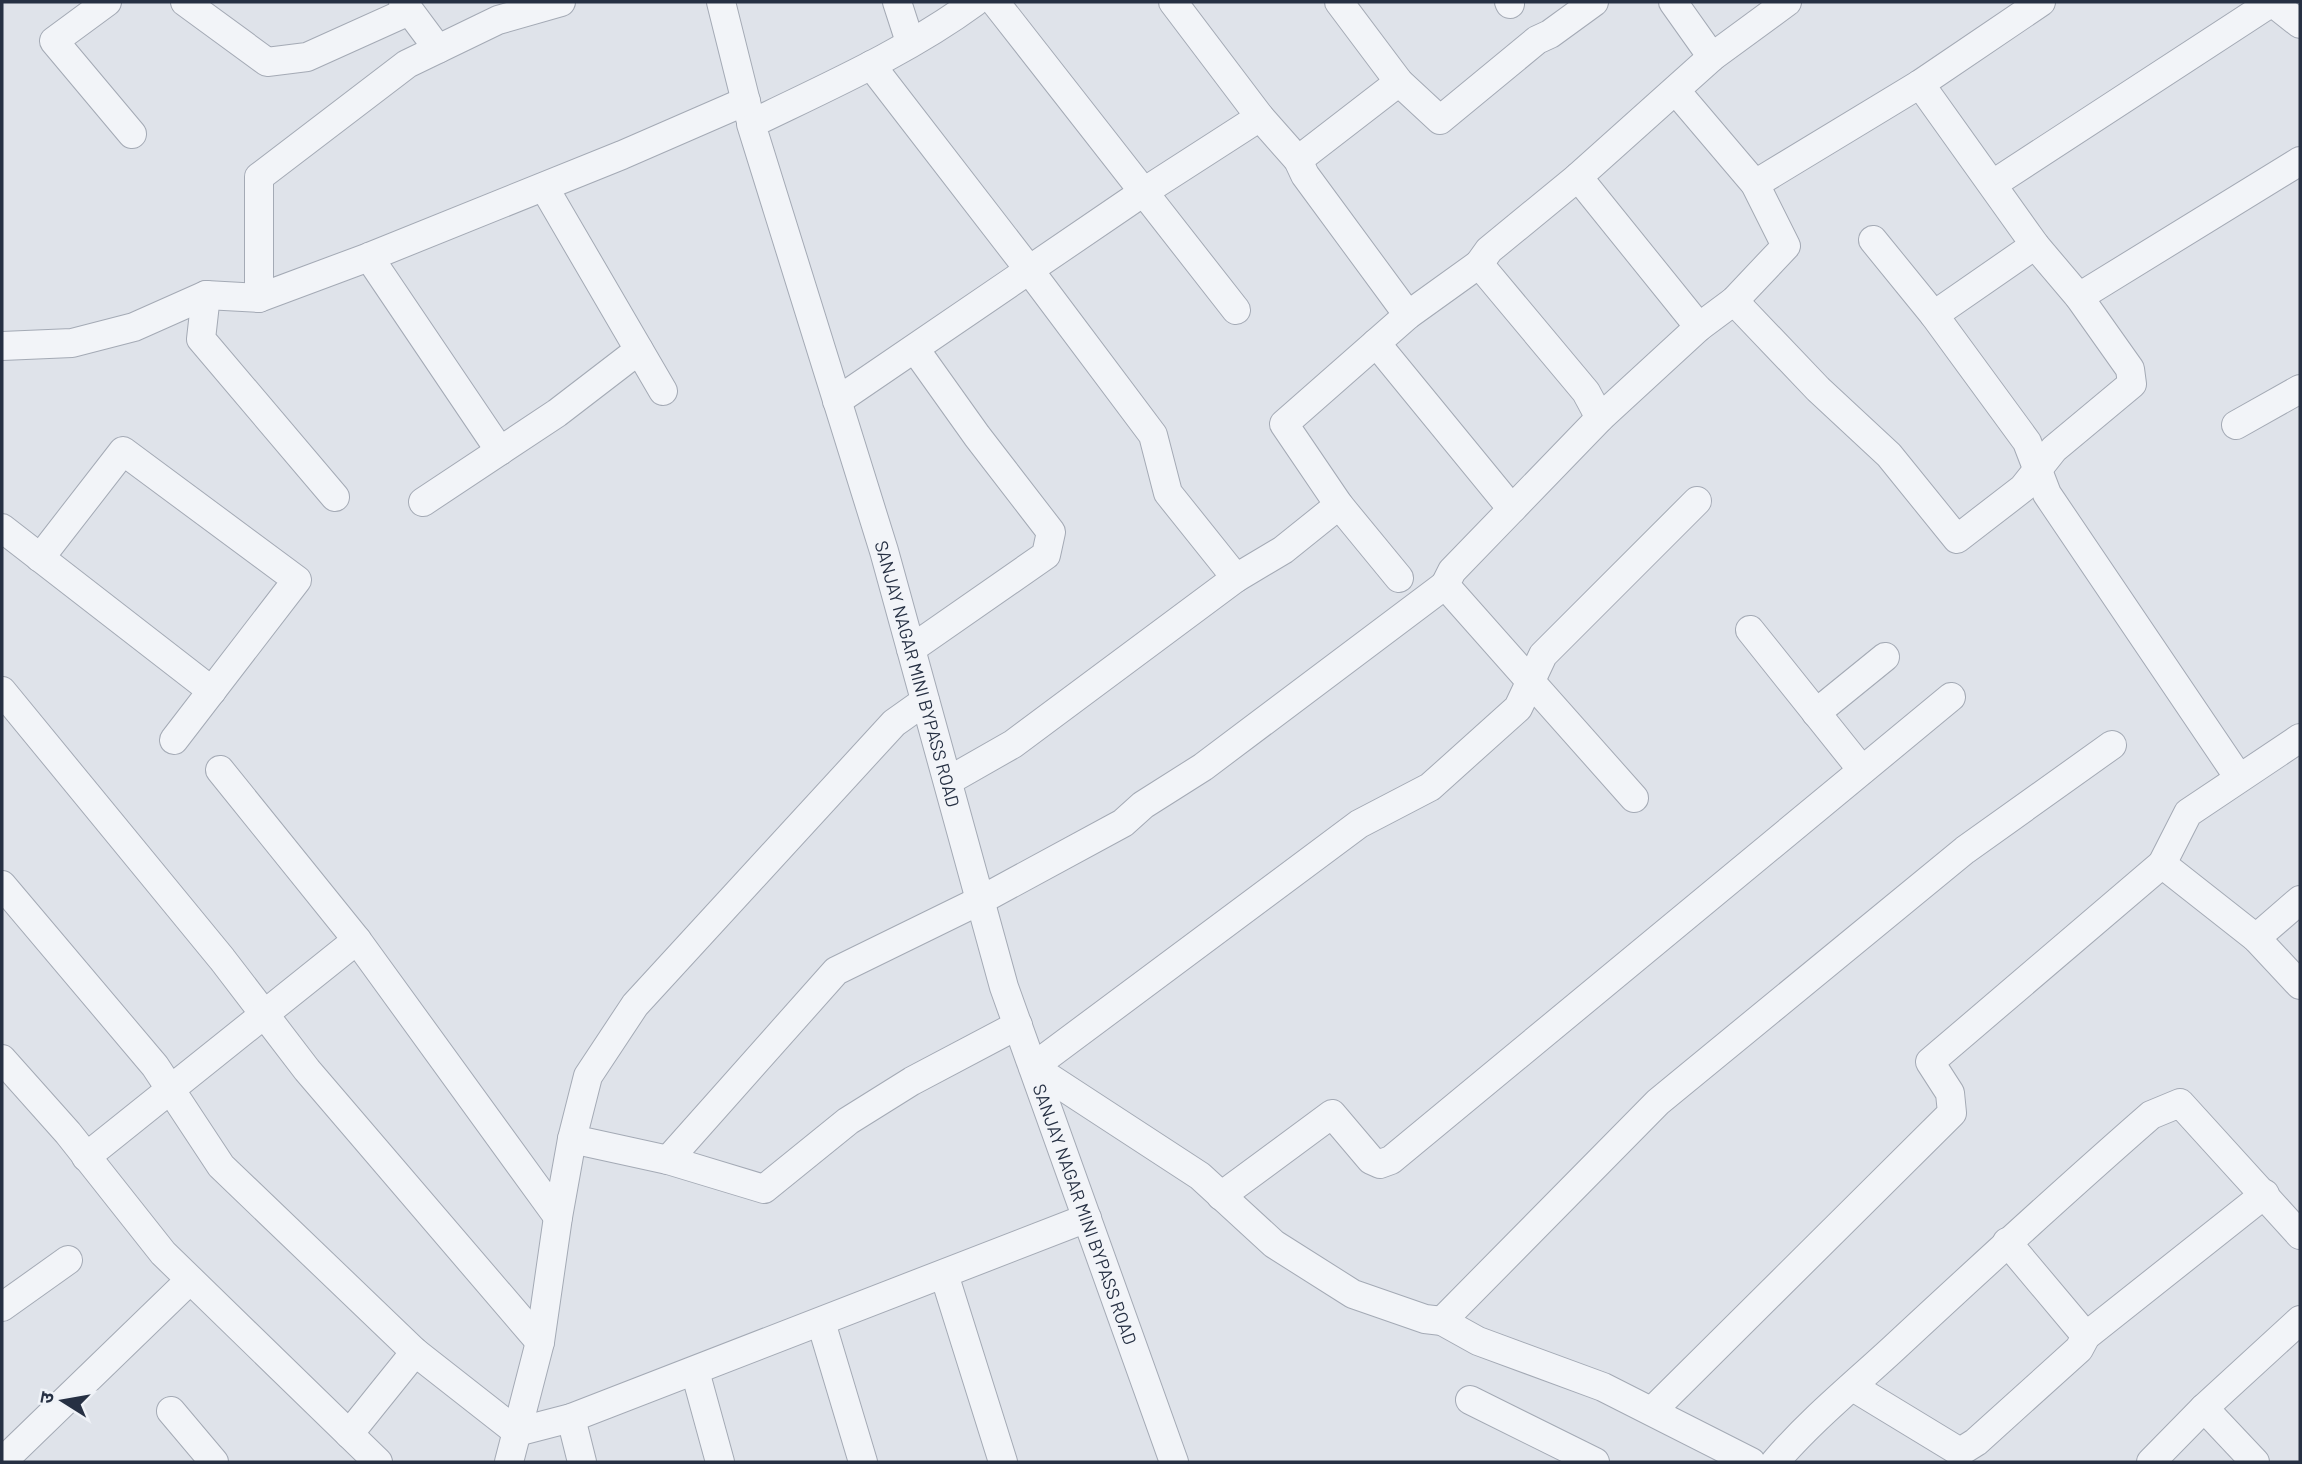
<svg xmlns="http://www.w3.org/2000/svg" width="2302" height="1464" viewBox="0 0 2302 1464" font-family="Barlow,'Noto Sans Devanagari',sans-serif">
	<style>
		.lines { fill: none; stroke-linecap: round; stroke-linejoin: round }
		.minor-casing { stroke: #a4aab5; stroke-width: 30 }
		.minor { stroke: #f2f4f8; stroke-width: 28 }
		.labels { text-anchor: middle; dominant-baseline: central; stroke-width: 6; stroke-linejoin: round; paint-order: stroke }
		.street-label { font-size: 18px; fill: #263043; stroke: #eff2f7 }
	</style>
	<rect width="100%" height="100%" fill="#dfe3ea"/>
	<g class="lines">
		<g class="minor-casing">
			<g id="minor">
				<path d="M 107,2 L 54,41 L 132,134"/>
				<path d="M 185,2 L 267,62 L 307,57 L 409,11"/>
				<path d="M 403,2 L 438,49"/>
				<path d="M 721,2 L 750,118"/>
				<path d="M 897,2 L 910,42"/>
				<path id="s1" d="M 975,2 C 907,52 827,87 751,124 L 884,551 L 1004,987 L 1174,1462"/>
				<path d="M 995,2 L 1236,310"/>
				<path d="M 1173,2 L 1260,117 L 1298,160 L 1305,175 L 1408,315"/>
				<path d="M 1339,2 L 1399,82 L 1440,120 L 1537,40 L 1550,34 L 1594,2"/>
				<path d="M 1509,2 L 1510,4"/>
				<path d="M 1673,2 L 1712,57"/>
				<path d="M 2272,2 L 2300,24"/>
				<path d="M 871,65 L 1030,271 L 1153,435 L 1168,493 L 1236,578"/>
				<path d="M 1298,160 L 1399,82"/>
				<path d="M 1578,177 L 1699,327"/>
				<path d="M 1755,184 L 1920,84 L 2041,2"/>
				<path d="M 1993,184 L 2272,2"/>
				<path d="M 544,187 L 663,391"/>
				<path d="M 1873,240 L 1934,315 L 2027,442 L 2047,494 L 2239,778"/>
				<path d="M 369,257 L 500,451"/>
				<path d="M 206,295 L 201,339 L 335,497"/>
				<path d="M 2079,297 L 2300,161"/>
				<path d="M 259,298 L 259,177 L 407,64 L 498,20 L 561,2"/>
				<path d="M 1734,301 L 1818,389 L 1889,455 L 1957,539 L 2023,488 L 2054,449 L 2132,384 L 2130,369 L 2079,297 L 2035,245 L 1920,84"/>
				<path d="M 1934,315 L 2035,245"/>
				<path d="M 1376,343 L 1512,509"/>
				<path d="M 2,346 L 72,343 L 134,327 L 206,295 L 259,298 L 369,257 L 622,155 L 746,101"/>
				<path d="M 837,401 L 1142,193 L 1260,117"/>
				<path d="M 1600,418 L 1586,392 L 1479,264 L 1489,250 L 1578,177 L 1712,57 L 1787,2"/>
				<path d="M 2236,425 L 2300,389"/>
				<path d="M 1697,501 L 1543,655 L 1518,708 L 1430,787 L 1359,824 L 1033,1067 L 1200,1176 L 1274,1244 L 1353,1294 L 1425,1319 L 1442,1321 L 1478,1341 L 1603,1387 L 1751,1462"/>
				<path d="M 423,502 L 557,413 L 639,350"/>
				<path d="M 2,528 L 212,691"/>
				<path d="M 40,558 L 123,451 L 297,580 L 174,740"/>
				<path d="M 1399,578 L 1339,505 L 1284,424 L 1408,315 L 1479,264"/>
				<path d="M 1750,630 L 1862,770"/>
				<path d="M 911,649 L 1046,555 L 1051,532 L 977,436 L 915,349"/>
				<path d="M 2,691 L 222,959 L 307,1070 L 540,1342"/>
				<path d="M 925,701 L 894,723 L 635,1005 L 588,1076 L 572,1139 L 668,1160 L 764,1189 L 848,1121 L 912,1081 L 1018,1025"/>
				<path d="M 1816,713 L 1885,657"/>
				<path d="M 220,770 L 357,940 L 558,1217"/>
				<path d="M 948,781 L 1013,744 L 1236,578 L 1283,550 L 1339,505"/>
				<path d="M 1634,798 L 1445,585 L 1452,571 L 1600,418 L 1699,327 L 1734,301 L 1786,246 L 1755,184 L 1676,91"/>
				<path d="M 2162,864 L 2256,938 L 2300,985"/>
				<path d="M 2,885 L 155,1066 L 221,1166 L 415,1352 L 517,1432"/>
				<path d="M 2256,938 L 2300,900"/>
				<path d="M 2,1059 L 68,1133 L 163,1253 L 378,1462"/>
				<path d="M 86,1157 L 357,940"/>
				<path d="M 668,1160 L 836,971 L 981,900 L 1123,823 L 1143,805 L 1203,767 L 1445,585"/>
				<path d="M 1221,1196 L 1332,1114 L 1371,1160 L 1380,1164 L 1391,1160 L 1951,697"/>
				<path d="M 2007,1242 L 2086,1336"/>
				<path d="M 944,1274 L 1003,1462"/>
				<path d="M 2,1307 L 68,1260"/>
				<path d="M 1442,1321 L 1658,1102 L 1965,850 L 2112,745"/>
				<path d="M 821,1322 L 863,1462"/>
				<path d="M 695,1371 L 720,1462"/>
				<path d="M 1853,1387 L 1960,1452 L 1976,1442 L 2079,1349 L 2086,1336 L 2265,1194"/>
				<path d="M 1470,1400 L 1595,1462"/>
				<path d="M 2204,1408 L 2255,1462"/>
				<path d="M 171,1411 L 214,1462"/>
				<path d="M 1652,1411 L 1952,1113 L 1950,1093 L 1930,1062 L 2162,864 L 2188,813 L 2300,738"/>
				<path d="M 571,1418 L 582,1462"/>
				<path d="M 517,1432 L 571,1418 L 1087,1218"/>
				<path d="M 349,1434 L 415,1352"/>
				<path d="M 2,1462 L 190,1280"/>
				<path d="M 509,1462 L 540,1342 L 558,1217 L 572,1139"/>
				<path d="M 1775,1462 C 1811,1420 1854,1385 1894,1348 C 1979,1269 2064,1191 2151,1115 L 2180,1103 L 2300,1235"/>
				<path d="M 2151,1462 L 2204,1408 L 2300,1320"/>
			</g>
		</g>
		<use href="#minor" class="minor"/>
	</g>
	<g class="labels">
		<g class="street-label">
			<text stroke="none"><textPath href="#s1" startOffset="830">SANJAY NAGAR MINI BYPASS ROAD</textPath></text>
			<text stroke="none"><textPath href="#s1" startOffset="1396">SANJAY NAGAR MINI BYPASS ROAD</textPath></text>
		</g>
	</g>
	<rect width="2302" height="1464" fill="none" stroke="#263043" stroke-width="7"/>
	<g transform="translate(63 1401) rotate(281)" stroke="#eff2f7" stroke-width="5" paint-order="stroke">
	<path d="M0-5L12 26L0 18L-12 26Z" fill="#263043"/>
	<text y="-10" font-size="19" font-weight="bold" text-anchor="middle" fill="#263043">उ</text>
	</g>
</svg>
